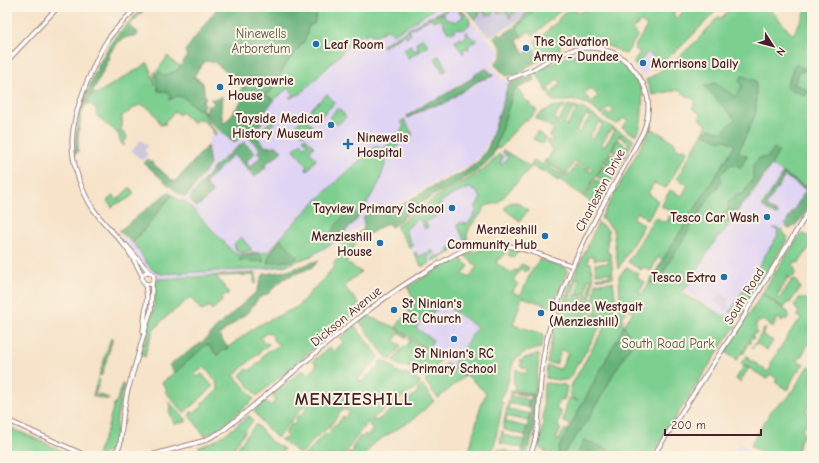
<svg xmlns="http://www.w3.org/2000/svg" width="819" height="463" viewBox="0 0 819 463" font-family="'Comic Neue',sans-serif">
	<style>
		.built { fill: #e0d4f4 }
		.industrial { fill: #c4c0db }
		.green { fill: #7dcf90; stroke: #64775e; fill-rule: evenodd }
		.forest { fill: #66b27a; stroke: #586852 }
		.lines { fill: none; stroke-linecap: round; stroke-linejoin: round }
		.tertiary-casing { stroke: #a0817a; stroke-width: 5.5 }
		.tertiary { stroke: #fff; stroke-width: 3.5 }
		.poi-dot { fill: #1f6fb2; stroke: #fcf5e5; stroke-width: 1.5 }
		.labels { text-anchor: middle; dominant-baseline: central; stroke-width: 4; stroke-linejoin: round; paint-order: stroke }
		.park-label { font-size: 13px; fill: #595449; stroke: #fcf5e5 }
		.poi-label { font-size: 13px; font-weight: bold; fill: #4a1f2b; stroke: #fcf5e5; text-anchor: start }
		.street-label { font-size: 13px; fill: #4a1f2b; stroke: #fcf5e5 }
		.district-label { font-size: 17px; font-weight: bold; letter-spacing: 1px; fill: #4a1f2b; stroke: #fcf5e5 }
	</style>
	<rect width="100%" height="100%" fill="#fcf5e5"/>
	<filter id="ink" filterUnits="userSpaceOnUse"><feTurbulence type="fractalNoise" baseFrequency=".025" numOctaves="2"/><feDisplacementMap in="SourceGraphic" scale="8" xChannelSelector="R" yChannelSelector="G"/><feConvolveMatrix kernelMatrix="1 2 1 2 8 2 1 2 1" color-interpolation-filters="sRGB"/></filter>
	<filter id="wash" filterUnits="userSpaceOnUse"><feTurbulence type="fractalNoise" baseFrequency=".012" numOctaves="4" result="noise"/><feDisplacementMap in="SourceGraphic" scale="16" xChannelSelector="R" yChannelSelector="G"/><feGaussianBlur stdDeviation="0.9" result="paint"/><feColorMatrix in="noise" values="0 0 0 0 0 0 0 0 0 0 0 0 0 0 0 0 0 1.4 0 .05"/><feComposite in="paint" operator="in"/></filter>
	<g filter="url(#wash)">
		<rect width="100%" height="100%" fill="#f6e3c9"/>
		<path class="built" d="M 323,7 L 437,7 L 438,8 L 440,7 L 456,7 L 501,52 L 497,58 L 491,66 L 498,74 L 501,79 L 509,79 L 506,95 L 492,134 L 482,154 L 474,162 L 463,169 L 431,184 L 343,237 L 329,248 L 311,256 L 284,267 L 261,271 L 154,279 L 152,274 L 114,233 L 134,243 L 172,195 L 169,190 L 179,199 L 186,199 L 211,166 L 207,152 L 207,146 L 215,129 L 228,137 L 249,132 L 264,119 L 260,118 L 274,100 L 288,88 Z
			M 648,50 L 660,61 L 643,76 L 634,66 Z
			M 503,150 L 531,167 L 498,203 L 485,206 L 482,214 L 470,227 L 467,233 L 468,244 L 424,266 L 421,266 L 397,228 L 397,225 L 443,192 L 465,181 L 488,166 Z
			M 771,165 L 808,189 L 727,318 L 685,291 L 693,279 L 691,278 L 718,236 L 720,237 L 744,201 Z
			M 449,297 L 496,329 L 470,378 L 396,327 Z
			M 739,444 L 747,447 L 748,451 L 754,453 L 756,456 L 736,456 L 733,454 Z"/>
		<path class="industrial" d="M 461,7 L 534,7 L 513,24 L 492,36 L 488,35 L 483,31 L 470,14 Z
			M 141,140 L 148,146 L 144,151 L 148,154 L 142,161 L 132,151 Z
			M 720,293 L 729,299 L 726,304 L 729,306 L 726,310 L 714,302 Z"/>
		<path class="green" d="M 323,7 L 435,7 L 435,8 L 411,24 L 393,34 L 387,30 L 374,36 L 369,33 L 354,38 L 341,54 L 300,94 L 290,98 L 289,97 L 293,96 L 294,94 L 288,88 L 274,100 L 265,94 L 270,93 L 273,88 L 274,83 L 279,76 L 285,65 L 305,40 L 309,25 L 314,24 L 316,16 Z
			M 451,7 C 459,9 471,15 470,24 L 464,30 L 457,28 L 453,33 L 447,31 L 440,18 L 438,20 L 433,21 L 431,18 L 409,30 L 411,34 L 406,37 L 404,34 L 383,47 L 382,45 L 429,17 L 443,14 L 447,20 L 449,19 L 451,21 L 453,20 L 455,22 L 463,17 L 459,11 L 455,9 L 452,11 L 450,9 L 443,13 L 435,15 L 445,8 Z
			M 464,7 L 468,7 L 469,9 L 481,7 L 519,7 L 520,8 L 511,16 L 510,19 L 508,13 L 506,13 L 505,11 L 498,13 L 497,9 L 492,11 L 493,14 L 486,15 L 484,11 L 478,12 L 479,16 L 474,19 L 471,13 Z
			M 538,7 L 564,7 L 534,35 L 529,31 L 522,37 L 517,28 Z
			M 599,7 L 603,11 L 606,7 L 664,7 L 663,9 L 669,11 L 672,7 L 678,7 L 673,14 L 677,19 L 686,7 L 711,7 L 716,11 L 682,46 L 653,69 L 657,61 L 648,52 L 636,66 L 633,63 L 640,53 L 634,48 L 647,26 L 641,22 L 632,29 L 638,35 L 626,54 C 622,54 619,51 615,49 C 604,43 589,42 577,44 L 576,40 L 574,40 L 560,44 L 560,50 L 547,57 L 542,56 L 535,41 L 540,34 L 542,36 L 559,20 L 558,19 L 568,9 L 580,12 Z
			M 731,7 L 768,7 L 793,35 L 808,7 L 812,7 L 812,190 L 808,189 L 771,165 L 748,200 L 744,201 L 720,237 L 718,236 L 692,278 L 693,279 L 681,293 L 726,317 L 728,316 L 736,323 L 736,326 L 726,339 L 651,456 L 551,456 L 552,455 L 538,447 L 543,426 L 544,385 L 546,383 L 565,385 L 567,387 L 564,400 L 561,399 L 556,409 L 561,412 L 558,427 L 561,429 L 556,439 L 559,440 L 565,429 L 568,431 L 571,425 L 563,421 L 568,398 L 570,398 L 578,401 L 570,395 L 570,391 L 572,384 L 605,326 L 612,319 L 624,325 L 633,312 L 628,309 L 622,318 L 624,320 L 621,322 L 615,318 L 620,302 L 619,276 L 627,267 L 639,274 L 637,278 L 645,282 L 639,293 L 642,294 L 664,261 L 658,257 L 651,271 L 643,267 L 641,270 L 628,262 L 655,217 L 666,223 L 672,212 L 661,206 L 670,190 L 682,196 L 688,185 L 677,178 L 707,125 L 699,119 L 701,114 L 692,108 L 696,101 L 678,90 L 652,95 L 646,80 C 675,63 697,42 718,17 L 722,18 Z
			M 468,31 L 467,34 L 475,40 L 477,39 L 474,43 L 472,42 L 468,47 L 469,50 L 467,48 L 464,49 L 463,54 L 455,41 L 461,38 L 463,40 L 467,35 L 466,33 Z
			M 423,38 L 428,46 L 408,58 L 403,49 L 411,45 L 412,49 L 417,51 L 418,45 L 415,43 Z
			M 587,51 C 594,52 605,52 611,56 C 622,64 640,77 642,93 C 643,99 642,104 642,111 C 641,119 642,128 636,134 L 633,134 L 622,127 L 628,121 L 624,118 L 617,124 L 603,117 L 606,113 L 609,115 L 614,111 L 609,107 L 602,115 L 589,105 L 598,96 L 590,88 L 584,94 L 591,101 L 588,104 L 571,99 L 569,101 L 553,101 L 549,96 L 561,83 L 557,79 L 548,89 L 550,91 L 548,94 L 536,72 C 548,65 573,53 587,51 Z
			M 168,56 L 174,63 L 183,67 L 203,83 L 203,94 L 206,96 L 204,101 L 201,100 L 205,104 L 204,106 L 202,107 L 208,123 L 217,133 L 214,137 L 213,131 L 202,119 L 196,119 L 193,123 L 181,112 L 179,115 L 175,111 L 164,123 L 166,124 L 160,125 C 159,117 147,102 137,106 C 133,108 128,114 122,115 L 122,127 L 120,130 L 127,136 L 126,140 L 123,144 L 125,145 L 123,145 C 119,141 120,138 118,134 C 112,126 101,123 96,114 L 97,110 L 90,104 L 86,104 L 93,93 L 96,94 L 148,63 L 155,85 L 154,73 L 159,69 L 160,67 Z
			M 439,56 L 447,70 L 443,72 L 435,58 Z
			M 517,88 L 524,98 L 537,111 L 527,120 L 525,120 L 506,140 L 506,142 L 500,148 L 495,149 L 514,90 Z
			M 327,94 L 335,103 L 320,117 L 319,115 L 316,118 L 309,111 Z
			M 564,105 L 565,106 L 562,110 L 560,109 L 554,119 L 557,120 L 552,128 L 535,118 C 544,110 552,106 564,105 Z
			M 568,105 L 582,108 L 605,123 L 634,140 L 597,206 L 585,198 L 596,180 L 605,186 L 607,183 L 597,177 L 603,166 L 612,172 L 614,169 L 605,163 L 611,153 L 620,159 L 622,156 L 612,150 L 618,140 L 627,146 L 629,143 L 620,137 L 620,134 L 584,197 L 559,179 L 558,181 L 545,172 L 531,166 L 534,160 L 542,165 L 546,159 C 545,168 559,174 567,175 L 571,173 L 576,165 L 592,172 L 593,169 L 590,167 L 589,169 L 572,160 L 571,161 L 573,164 L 567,173 L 564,173 L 549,165 L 547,162 L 552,150 L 550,146 L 547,144 L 547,141 L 549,140 L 553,142 L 553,140 L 550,137 L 550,135 ZM 574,108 L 577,110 L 567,126 L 564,124 ZM 586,115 L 590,117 L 579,133 L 576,131 ZM 599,122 L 603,124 L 592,140 L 589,137 ZM 611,129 L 615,131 L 604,147 L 601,145 Z
			M 338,108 L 346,117 L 337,125 L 329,117 Z
			M 304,117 L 312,126 L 303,135 L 295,126 Z
			M 274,118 L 276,119 L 276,122 L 261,134 L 259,132 Z
			M 404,119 L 412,133 L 412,136 L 401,142 L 388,156 L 379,183 L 356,221 L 335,241 L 311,256 L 283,266 L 260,269 L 161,274 C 146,270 143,253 133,243 L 172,195 L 180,201 L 185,201 L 235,254 L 269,252 C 300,212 340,179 377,145 L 381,150 L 397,138 L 404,126 L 401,122 Z
			M 651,128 L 674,142 L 676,144 L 675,146 L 681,150 L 683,148 L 686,150 L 687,152 L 666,188 L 654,183 L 648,193 L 658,201 L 648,219 L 645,220 L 646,218 L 637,212 L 633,218 L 644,225 L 618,269 L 613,229 L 601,218 Z
			M 537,132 L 546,138 L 543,144 L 533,139 Z
			M 305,137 L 314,147 L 309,151 L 316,159 L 307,171 L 305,168 L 307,166 L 294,149 L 301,142 L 305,147 L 308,144 L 303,139 Z
			M 503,150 L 531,167 L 498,203 L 485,206 C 479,222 463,225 468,244 L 433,261 L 432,259 L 437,255 L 439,257 L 450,251 L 449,248 L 453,247 L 454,249 L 466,243 L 457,225 L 461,223 L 468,224 L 476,212 L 476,206 L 481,198 L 477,192 L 470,188 L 452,195 L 439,203 L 442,205 L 439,215 L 425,222 L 428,227 L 425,229 L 419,218 L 405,230 L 412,245 L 414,244 L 413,246 L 410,248 L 397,228 L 397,225 L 443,192 L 465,181 L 488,166 L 499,154 L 503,157 L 500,164 L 502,165 L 508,158 L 502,151 Z
			M 130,187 L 134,194 L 126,200 L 116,204 L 112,207 L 107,201 L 113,195 L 117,200 Z
			M 517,202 L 528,210 L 520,221 L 504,209 L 509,203 Z
			M 598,223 L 608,230 L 609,239 L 607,240 L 608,254 L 611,254 L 613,278 L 597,279 L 596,278 L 610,276 L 610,273 L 596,274 L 595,264 L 609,263 L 609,259 L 594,260 L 594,256 L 588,257 L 588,263 L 591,263 L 593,280 L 592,294 L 589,294 L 591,279 L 588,279 L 586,294 L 578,293 L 579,278 L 576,278 L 574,292 L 567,292 Z
			M 773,228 L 782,230 L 788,238 L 775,259 L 765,278 L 764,280 L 762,279 C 758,292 748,304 742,317 L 737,318 L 736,318 L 738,313 L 737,312 L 734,316 L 730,312 L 778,235 L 777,234 L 778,231 Z
			M 801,233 L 812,238 L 811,240 L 812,243 L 799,263 L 796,262 L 793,265 L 795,267 L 794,269 L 796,271 L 794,276 L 790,278 L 789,276 L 787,276 L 789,279 L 786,278 L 785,279 L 787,281 L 785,284 L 783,283 L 782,284 L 784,286 L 783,288 L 781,286 L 780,288 L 782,289 L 780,292 L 778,291 L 777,292 L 779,293 L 777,297 L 779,299 L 792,280 L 795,279 L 798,283 L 797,285 L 801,287 L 790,303 L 788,302 L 784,308 L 762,293 Z
			M 356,234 L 357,241 L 346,262 L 361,272 L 347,283 L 345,287 L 362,308 L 257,396 L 240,375 L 247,369 L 249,371 L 262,360 L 263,355 L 271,349 L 272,350 L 279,345 L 272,339 L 274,337 L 268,332 L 260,338 L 267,344 L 269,343 L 269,344 L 234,375 L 254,399 L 224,425 L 205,436 L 189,415 L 192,411 L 194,413 L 203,406 L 201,404 L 218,390 L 218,387 L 216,384 L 217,382 L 204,367 L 195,374 L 198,377 L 202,374 L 213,387 L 212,388 L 185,412 L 182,411 L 165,391 L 167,389 L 162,383 L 207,344 L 217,355 L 257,326 L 297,307 L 335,266 L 333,264 C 341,255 345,254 342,242 Z
			M 241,237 L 252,250 L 242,252 L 236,250 L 234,244 Z
			M 484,249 L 505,250 L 505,253 L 501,259 L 499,258 L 496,263 L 511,273 L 514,270 L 517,271 L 522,264 L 529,268 L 526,272 L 521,269 L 513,280 L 518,284 L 512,292 L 521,295 L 531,272 L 540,259 L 566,268 L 567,271 L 552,307 L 522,297 L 513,325 L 544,334 L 541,348 L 525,352 L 514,360 L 505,392 L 503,392 L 500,402 L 503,403 L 492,456 L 464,456 L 470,448 L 480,408 L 486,393 L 470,378 L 454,368 L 454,363 L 477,327 L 444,304 L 421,320 L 416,328 L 433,340 L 428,349 L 396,327 L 415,302 L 408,287 L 429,274 L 461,257 L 463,259 L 462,261 L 469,266 L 463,274 L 469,278 L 477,266 L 464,255 Z
			M 512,249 L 518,250 L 518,252 L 513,258 L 508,255 L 508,253 Z
			M 432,250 L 434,253 L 429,256 L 428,259 L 429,264 L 424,266 L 421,266 L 414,253 L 415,252 L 419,257 Z
			M 256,273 L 256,284 L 254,283 L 254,275 L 216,276 L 229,293 L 227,295 L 226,294 L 221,298 L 222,301 L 212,310 L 209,306 L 202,311 L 190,297 C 165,321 152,320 145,357 L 141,355 L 154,307 L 155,282 L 159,279 Z
			M 613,282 L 616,302 L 614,309 L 601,325 L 580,362 L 578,362 C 568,383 570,382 546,378 L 547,366 L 561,369 L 568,353 L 561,350 L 559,353 L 560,355 L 556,364 L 547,363 L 555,325 L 566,294 L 571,294 L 569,308 L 572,309 L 574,294 L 583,295 L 581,310 L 584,310 L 586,295 L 591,296 L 590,311 L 600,317 L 601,316 L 595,313 L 597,307 L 593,306 L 596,283 Z
			M 762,294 L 788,312 L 789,316 L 786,320 L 784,318 L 782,321 L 778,318 L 773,327 L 763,320 L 761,322 L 759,321 L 755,326 L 757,328 L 755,331 L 757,332 L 756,334 L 754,333 L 752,336 L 754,337 L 753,339 L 751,338 L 749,340 L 751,342 L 750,344 L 748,343 L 746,346 L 748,347 L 745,347 L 746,349 L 745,352 L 742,351 L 744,353 L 743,354 L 741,353 L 737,360 L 725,352 Z
			M 800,297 L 800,299 L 812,299 L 812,339 L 798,361 L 804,364 L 796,373 L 787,390 L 775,382 L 777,379 L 770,374 L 767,379 L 741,363 L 746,356 L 749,357 L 748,359 L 750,361 L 751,360 L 768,372 L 772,365 L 770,364 L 796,323 L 798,323 L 801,318 L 797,316 L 799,313 L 794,306 Z
			M 368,315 L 372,318 L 393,326 L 408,337 L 407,338 L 399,333 L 394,341 L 401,345 L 391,360 L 385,356 L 360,322 Z
			M 355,326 L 379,357 L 360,377 L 358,379 L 359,381 L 363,382 L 366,375 L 368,376 L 375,369 L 378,371 L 379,369 L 377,368 L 380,364 L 379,362 L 382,360 L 395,368 L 395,370 L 403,374 L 405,373 L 420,381 L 420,385 L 374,417 L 373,420 L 376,421 L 417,393 L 418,389 L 423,386 L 434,401 L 412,420 L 374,443 L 364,456 L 346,456 L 349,451 L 351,453 L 354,449 L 352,448 L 360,436 L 362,438 L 365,434 L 368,436 L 373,429 L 367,422 L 343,456 L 303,456 L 309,452 L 316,443 L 317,444 L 318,442 L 317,441 L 326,433 L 328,434 L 331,431 L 330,430 L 335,424 L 337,425 L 343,416 L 345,418 L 350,412 L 343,409 L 330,426 L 314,439 L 305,451 L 300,454 L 280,439 L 281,438 L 283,440 L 284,438 L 286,439 L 288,436 L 285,433 L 291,424 L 293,425 L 296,422 L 294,420 L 299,415 L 301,416 L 306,410 L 305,408 L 309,403 L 311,404 L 314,400 L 316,402 L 319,397 L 317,395 L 318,393 L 315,392 L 277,438 L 265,426 L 255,412 L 255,410 L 265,401 L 271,406 L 276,399 L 272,396 L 302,370 L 309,375 L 317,364 L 313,361 L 330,347 L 334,352 L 344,341 L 340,338 Z
			M 764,329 L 766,329 L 762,334 L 773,341 L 767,350 L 756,343 L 752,349 Z
			M 111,338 L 113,338 L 102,375 L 99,376 Z
			M 409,338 L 441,359 L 434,369 L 424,377 L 411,371 L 410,368 L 406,366 L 403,367 L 394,362 L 394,360 L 403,346 L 405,348 L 410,341 L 408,339 Z
			M 537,354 L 539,355 L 535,395 L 514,390 L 515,383 L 513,382 L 516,369 L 525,374 L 528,370 L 520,366 L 522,363 L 520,361 L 525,358 Z
			M 446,363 L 465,376 L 438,398 L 425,381 L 433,374 L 436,375 Z
			M 744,366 L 749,368 L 740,382 L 736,379 Z
			M 808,366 L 812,368 L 812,402 L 806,411 L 812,415 L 802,431 L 805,433 L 800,441 L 797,456 L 762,456 L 763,453 L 752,447 L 751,444 L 773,408 L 788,398 Z
			M 98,378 L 100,381 L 94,396 L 97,397 L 98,394 L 109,398 L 108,400 L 93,396 Z
			M 122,384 L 124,385 L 117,416 L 116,441 L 112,449 L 101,455 L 97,454 L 107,430 L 114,404 L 116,403 Z
			M 511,391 L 530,395 L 527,396 L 512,393 L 511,396 L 529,400 L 527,407 L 508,403 Z
			M 169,402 L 186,419 L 186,422 L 174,424 L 169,410 L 170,408 Z
			M 508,404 L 509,404 L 508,409 L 530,414 L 528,421 L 505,416 Z
			M 248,416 L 250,416 L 253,420 L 234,448 L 235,456 L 204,456 L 200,454 L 199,447 C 218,441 233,429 248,416 Z
			M 505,417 L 506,417 L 506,422 L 527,427 L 525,435 L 505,430 L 505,428 L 503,428 Z
			M 255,425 L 257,425 L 268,438 L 269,440 L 284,449 L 280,456 L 243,456 L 242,452 L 241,452 L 238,447 Z
			M 7,426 L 67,453 L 72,456 L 7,456 Z
			M 502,431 L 503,431 L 503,435 L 524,440 L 522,448 L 500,443 Z
			M 498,449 L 521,454 L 520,456 L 498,456 L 497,455 Z"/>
		<path class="forest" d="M 143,7 L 147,7 L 129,26 L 138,32 L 137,36 C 120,36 118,43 108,56 L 110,58 L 82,112 L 78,136 L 78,152 L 74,156 C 76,146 75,136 77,126 C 83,98 99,58 116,36 C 125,26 134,17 143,7 Z
			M 218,7 L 323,7 L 316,16 L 314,24 L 309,25 L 305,40 L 285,65 L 279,76 L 274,83 L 272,90 L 265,94 L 274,100 L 260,118 L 264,119 L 260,125 L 234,142 L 230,140 C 224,130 200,123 208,105 L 210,107 L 214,103 L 210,99 L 217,99 L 222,96 L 221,109 L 223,123 L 227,121 L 243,99 L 241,90 L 243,84 L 214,62 L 205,61 L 193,77 L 203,83 L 205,99 L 204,101 L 201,100 L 205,104 L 204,106 L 202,107 L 205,115 L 184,98 L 178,96 L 169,100 L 171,96 L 168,92 L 158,91 L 156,74 L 160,71 L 164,76 L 178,70 L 187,56 L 185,51 Z
			M 534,7 L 538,7 L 517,28 L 522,37 L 517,40 L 524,54 L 534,48 L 539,60 L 525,68 L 525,71 L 517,75 L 506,76 L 495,65 C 496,61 498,61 501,57 C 505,49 499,44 494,39 L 494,38 L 499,34 L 501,36 L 516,26 L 515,25 L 524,16 L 524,15 Z
			M 795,64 L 812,72 L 800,71 L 794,84 L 809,91 L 806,96 L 786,87 Z
			M 485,69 L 487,69 L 493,75 L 493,76 L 478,81 L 443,104 L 428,107 L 408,118 L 407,116 L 432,100 L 434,101 L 474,77 L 474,75 Z
			M 532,75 L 535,80 L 514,90 L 493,155 C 478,176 450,185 429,198 C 416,206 405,217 393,226 L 391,227 L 388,223 L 357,241 L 356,234 L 364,229 L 363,218 L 368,213 L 382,205 L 386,214 L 432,187 L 464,172 L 479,161 L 488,148 L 505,96 L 508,84 Z
			M 742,76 L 756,81 L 756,113 L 738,153 L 747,156 L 740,169 L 738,165 L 731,164 L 720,175 L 722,182 L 708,199 L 656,284 L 649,282 L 735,145 L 723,139 L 721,141 L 702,133 L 711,129 L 722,132 L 735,119 L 704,86 L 716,83 L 735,97 L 742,86 L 739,81 Z
			M 255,135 L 266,147 L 277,146 L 278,149 L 280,149 L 282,151 L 271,161 L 270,160 L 265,165 L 266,167 L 255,177 L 245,167 L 247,164 L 250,167 L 261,156 L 257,152 L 260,149 L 249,138 Z
			M 244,142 L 255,153 L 246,162 L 246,164 L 244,166 L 233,155 L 205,183 L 213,193 L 197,207 L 193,204 L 190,198 L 216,165 Z
			M 207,146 L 210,165 L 186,197 L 180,195 L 144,163 L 148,159 L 174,182 L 187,169 Z
			M 774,148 L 779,151 L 771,165 L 748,200 L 744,201 L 732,219 L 720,226 L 719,221 L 723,214 L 728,210 L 728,202 L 736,195 L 743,194 L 753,179 L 753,165 L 759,158 L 768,157 Z
			M 783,173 L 808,189 L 812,190 C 812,194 813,199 811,203 C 808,210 797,226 790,229 L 786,227 L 785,224 L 806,190 L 785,176 L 766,206 L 779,214 L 775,215 L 763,207 L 762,206 Z
			M 168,192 L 172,195 L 133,243 L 119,231 Z
			M 350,209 L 359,215 L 342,234 L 336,239 L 330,235 L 336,225 Z
			M 281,239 L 296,255 L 297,258 L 288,261 L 267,263 L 269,256 Z
			M 258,254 L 263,257 L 263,262 L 239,260 L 241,256 Z
			M 319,260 L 313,267 L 287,277 L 280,282 L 269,293 L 259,298 L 248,312 L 219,335 L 228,348 L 217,355 L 207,344 L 175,373 L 169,365 L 204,341 L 217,327 L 255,293 C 260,287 259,280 264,274 L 288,271 Z
			M 624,326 L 633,342 L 614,373 L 590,417 L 562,456 L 558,456 L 559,447 Z
			M 531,395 L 535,396 L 534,430 L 527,455 L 521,456 L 531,409 L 528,408 Z
			M 584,440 L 622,455 L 621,456 L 586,456 L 578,452 Z"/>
	</g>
	<g filter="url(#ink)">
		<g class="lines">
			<g class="tertiary-casing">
				<path id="tertiary" d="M 137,7 C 127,17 117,27 108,39 C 99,52 93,68 87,82 C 69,127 65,157 89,202 C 98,220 115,232 127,249 C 133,257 137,266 142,275
					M 7,61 L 58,7
					M 509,79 C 516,76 524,73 532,70 C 541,65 549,59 559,55 C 590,41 620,47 639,77 C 651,94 650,114 643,132 C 629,159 614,184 600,210 C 579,248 562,288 549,330 C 545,346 542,362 541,378 C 538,407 541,428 530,456
					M 126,245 L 149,272
					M142 278a6 6 0 1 1 12 0a6 6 0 1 1-12 0Z
					M 143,332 L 147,297 L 145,284
					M 7,420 L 87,456
					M 115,453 L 120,445 L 123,416 L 127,393 L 151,310 L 152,283
					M 110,456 C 115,451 122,451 128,456
					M 148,456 L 203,441 L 221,432 C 292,377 356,310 435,266 C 449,258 465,247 482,245 C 509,241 546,257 573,266
					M 653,456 L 745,315 L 748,308 L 812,206"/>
			</g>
			<use href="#tertiary" class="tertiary"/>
		</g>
	</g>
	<g class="poi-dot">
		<circle cx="316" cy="44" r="4"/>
		<circle cx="526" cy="48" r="4"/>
		<circle cx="643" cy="63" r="4"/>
		<circle cx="220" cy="87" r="4"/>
		<circle cx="331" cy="125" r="4"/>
		<path d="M346 138h4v4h4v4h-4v4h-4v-4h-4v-4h4z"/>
		<circle cx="452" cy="208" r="4"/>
		<circle cx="767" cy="217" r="4"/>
		<circle cx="545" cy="236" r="4"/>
		<circle cx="380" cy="243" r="4"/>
		<circle cx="724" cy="277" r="4"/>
		<circle cx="394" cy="310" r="4"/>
		<circle cx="541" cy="313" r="4"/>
		<circle cx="454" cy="339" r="4"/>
	</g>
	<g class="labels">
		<g class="park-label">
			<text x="261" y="33">Ninewells<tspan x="261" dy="15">Arboretum</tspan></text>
			<text x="668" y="343">South Road Park</text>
		</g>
		<g class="poi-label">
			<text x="534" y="41">The Salvation<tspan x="534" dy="15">Army - Dundee</tspan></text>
			<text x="324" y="44">Leaf Room</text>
			<text x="651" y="63">Morrisons Daily</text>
			<text x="228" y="80">Invergowrie<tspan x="228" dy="15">House</tspan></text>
			<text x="323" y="118" text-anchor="end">Tayside Medical<tspan x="323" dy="15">History Museum</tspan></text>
			<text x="357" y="137">Ninewells<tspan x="357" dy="15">Hospital</tspan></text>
			<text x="444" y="208" text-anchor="end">Tayview Primary School</text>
			<text x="759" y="217" text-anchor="end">Tesco Car Wash</text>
			<text x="537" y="229" text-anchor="end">Menzieshill<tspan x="537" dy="15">Community Hub</tspan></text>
			<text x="372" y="236" text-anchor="end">Menzieshill<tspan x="372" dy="15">House</tspan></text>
			<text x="716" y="277" text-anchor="end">Tesco Extra</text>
			<text x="402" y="303">St Ninian's<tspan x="402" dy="15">RC Church</tspan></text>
			<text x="549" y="306">Dundee Westgait<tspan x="549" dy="15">(Menzieshill)</tspan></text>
			<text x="454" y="353" text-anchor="middle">St Ninian's RC<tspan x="454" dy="15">Primary School</tspan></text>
		</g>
		<g class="street-label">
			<text transform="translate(600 190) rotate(-62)">Charleston Drive</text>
			<text transform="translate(744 296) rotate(-58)">South Road</text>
			<text transform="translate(346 316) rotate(-39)">Dickson Avenue</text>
		</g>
		<g class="district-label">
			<text x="354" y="399">MENZIESHILL</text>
		</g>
	</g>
	<rect width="819" height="463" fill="none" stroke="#fcf5e5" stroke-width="24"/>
	<g transform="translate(773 46) rotate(126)" stroke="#fcf5e5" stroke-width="3" paint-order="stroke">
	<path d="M0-3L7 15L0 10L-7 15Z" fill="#4a1f2b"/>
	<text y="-6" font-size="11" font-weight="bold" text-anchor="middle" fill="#4a1f2b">N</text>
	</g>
	<path d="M665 429v6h96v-6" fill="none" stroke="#4a1f2b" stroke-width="2"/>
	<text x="671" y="429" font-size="12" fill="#4a1f2b" stroke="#fcf5e5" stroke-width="3" paint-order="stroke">200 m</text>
</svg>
